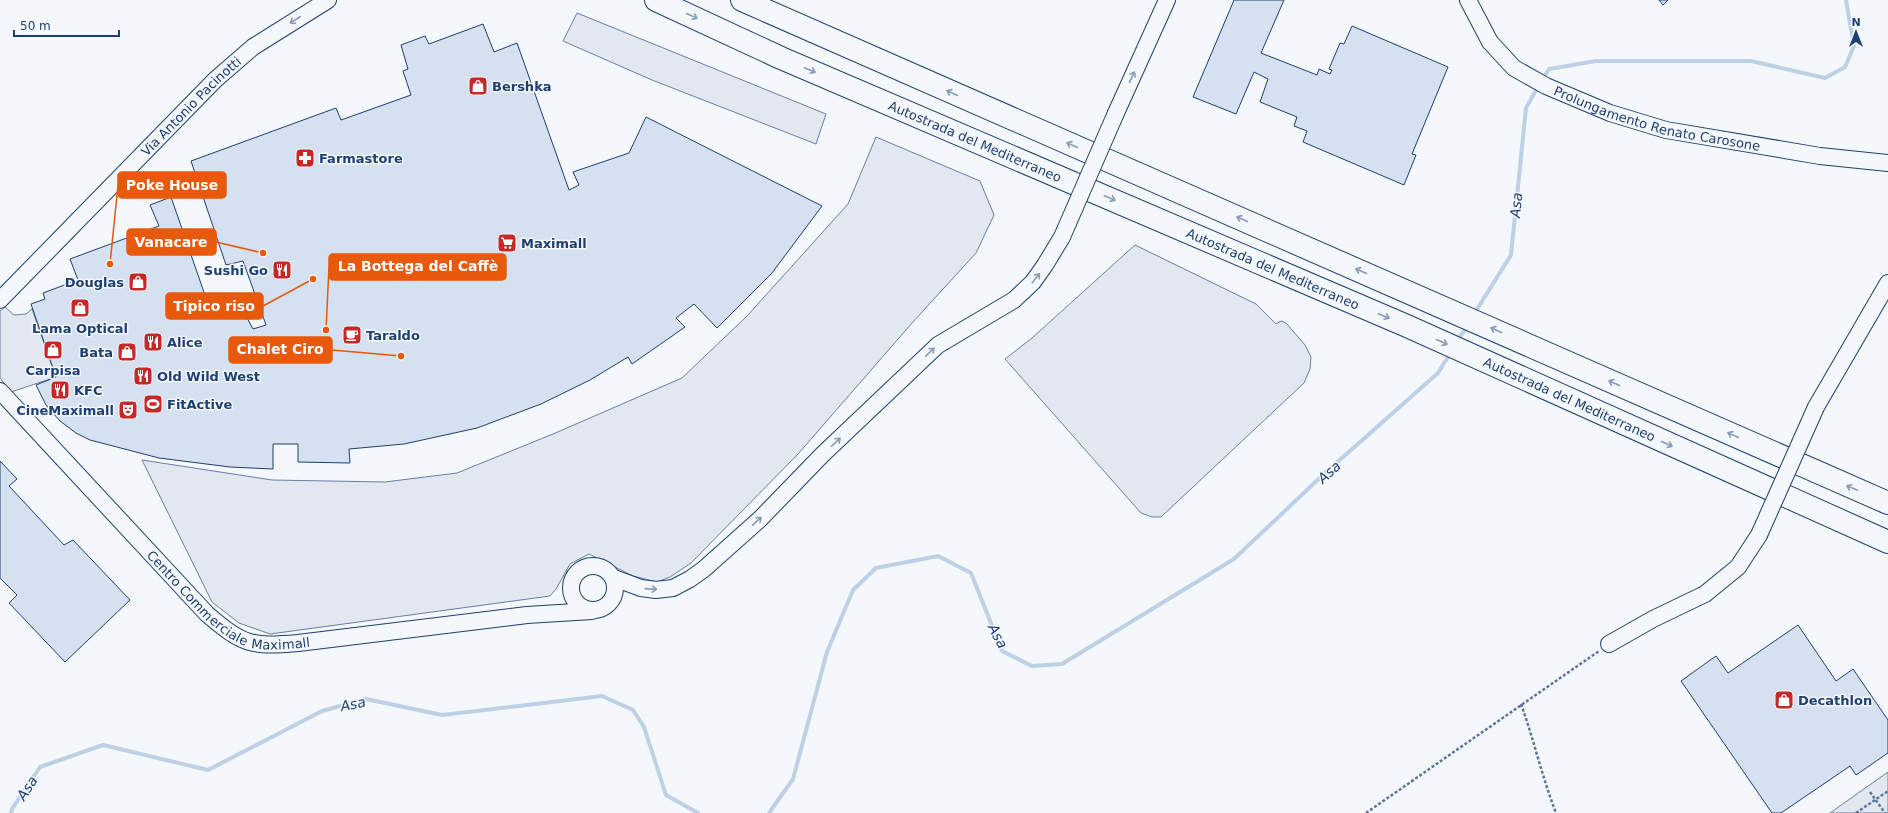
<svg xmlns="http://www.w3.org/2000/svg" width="1888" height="813" viewBox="0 0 1888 813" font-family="'DejaVu Sans',sans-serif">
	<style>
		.parking { fill: #e3e8f0; stroke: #687fa3 }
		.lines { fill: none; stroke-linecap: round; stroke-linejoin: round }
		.stream { stroke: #bed0e5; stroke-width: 4 }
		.building { fill: #d5e0f0; stroke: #1d3f73 }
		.minor-casing { stroke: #1d3f73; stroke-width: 18 }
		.highway-casing { stroke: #1d3f73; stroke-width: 24 }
		.path { stroke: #5e769c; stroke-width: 2.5; stroke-dasharray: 3 2; stroke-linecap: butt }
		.minor { stroke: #f4f7fb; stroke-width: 16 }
		.highway { stroke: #f4f7fb; stroke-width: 22 }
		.minor-bridge-casing { stroke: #1d3f73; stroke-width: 18; stroke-linecap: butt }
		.minor-bridge { stroke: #f4f7fb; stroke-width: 16 }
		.oneway { stroke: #889bb7 }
		.labels { text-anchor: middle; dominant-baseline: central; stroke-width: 3; stroke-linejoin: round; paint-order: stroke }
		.poi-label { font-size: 13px; font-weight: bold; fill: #1d3f73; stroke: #f4f7fb; text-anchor: start }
		.street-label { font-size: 13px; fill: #1d3f73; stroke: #f4f7fb }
		.water-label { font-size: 14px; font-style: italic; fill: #1d3f73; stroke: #f4f7fb }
		.leader { fill: none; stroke: #e8590c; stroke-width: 1.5 }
		.callout-dot { fill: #e8590c; stroke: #f4f7fb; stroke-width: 1.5 }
		.callout { fill: #e8590c; stroke: #e8590c; stroke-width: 1.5 }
		.callout-label { font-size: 14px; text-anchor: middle; font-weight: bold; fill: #fff }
	</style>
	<rect width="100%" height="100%" fill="#f4f7fb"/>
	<path class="parking" d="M 577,13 L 826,114 L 816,144 L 652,80 L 563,41 Z
		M 876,137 L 980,181 L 994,215 L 976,253 L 912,323 L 798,454 L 691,563 L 670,577 L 657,582 L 633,576 L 589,554 L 570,564 L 556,589 L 550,596 L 270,634 L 239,623 L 212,602 L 142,460 L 272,480 L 385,482 L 457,473 L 553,434 L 682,378 L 747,316 L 848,204 Z
		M 1135,245 L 1256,304 L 1276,324 L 1281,321 L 1286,323 L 1305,345 L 1311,357 L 1310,369 L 1304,383 L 1161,517 L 1152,517 L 1141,513 L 1005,359 L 1032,338 Z
		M 5,307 L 14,315 L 26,314 L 32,309 L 56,377 L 11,392 L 0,378 L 0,311 Z
		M 1888,772 L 1888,813 L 1830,813 Z"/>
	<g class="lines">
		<path class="stream" d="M 1542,80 L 1549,69 L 1596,61 L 1751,61 L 1825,78 L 1845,67 L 1854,46 L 1846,0
			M 1474,314 L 1511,255 L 1526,108 L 1539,85
			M 1457,341 L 1468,325
			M 11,813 L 12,809 L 40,767 L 103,745 L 208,770 L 322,711 L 366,699 L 442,715 L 602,696 L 633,710 L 644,727 L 666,795 L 698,813
			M 769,813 L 793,779 L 827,652 L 853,590 L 876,568 L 938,556 L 971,573 L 1002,651 L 1032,666 L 1062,664 L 1234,559 L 1325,473 L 1438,373 L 1451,352"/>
	</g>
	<path class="building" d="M 1234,0 L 1284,0 L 1261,53 L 1317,75 L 1319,69 L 1330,74 L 1332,70 L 1329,69 L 1340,43 L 1344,44 L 1352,26 L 1448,67 L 1412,154 L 1416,155 L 1404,185 L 1303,142 L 1307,131 L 1294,126 L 1297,117 L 1260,102 L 1268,79 L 1254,72 L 1236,114 L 1193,97 Z
		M 1659,0 L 1668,0 L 1663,5 Z
		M 483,24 L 494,52 L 517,43 L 569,190 L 579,185 L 573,172 L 629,153 L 646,117 L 822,206 L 772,273 L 717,328 L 694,304 L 676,318 L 685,327 L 632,364 L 628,357 L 590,380 L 541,404 L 477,428 L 404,444 L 349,449 L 350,463 L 298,462 L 298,444 L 273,444 L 273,469 L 230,467 L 159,458 L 90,440 L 76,433 L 60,421 L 46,405 L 36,385 L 56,377 L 31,304 L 45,299 L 43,293 L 78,280 L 70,259 L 159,226 L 150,205 L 171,197 L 207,301 L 222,296 L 231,319 L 245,314 L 253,329 L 266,325 L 243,261 L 226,265 L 191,161 L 336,108 L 341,120 L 411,95 L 403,71 L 408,69 L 401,45 L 425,36 L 429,44 Z
		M 0,461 L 17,479 L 9,486 L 64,545 L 73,540 L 130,600 L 65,662 L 9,603 L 17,595 L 0,578 Z
		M 1798,625 L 1836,681 L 1853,669 L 1888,720 L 1888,753 L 1856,775 L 1850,766 L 1781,813 L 1772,813 L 1681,681 L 1716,656 L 1728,673 Z"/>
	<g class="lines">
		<g class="minor-casing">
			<g id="minor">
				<path id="s1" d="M 1468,0 L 1490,42 L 1514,68 L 1546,86 L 1610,113 L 1666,130 L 1820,156 L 1888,163"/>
				<path d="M 1116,113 L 1167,0"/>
				<path id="s2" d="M 0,300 L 215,80 L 253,47 L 328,0"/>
				<path id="s3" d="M 0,391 L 207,614 C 243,645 251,647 298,643 L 527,615 L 592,611"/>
				<path d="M 1816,407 L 1888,283"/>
				<circle cx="593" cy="588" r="22"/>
				<path d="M 614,578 L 641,588 L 656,590 L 673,588 L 690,579 L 704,569 L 760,519 L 823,454 L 938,345 L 1014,300 L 1033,282 L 1045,265 L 1062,237"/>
				<path d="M 1609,644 L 1653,619 L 1705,594 L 1738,567 L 1759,535"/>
			</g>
		</g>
		<g class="highway-casing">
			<g id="highway">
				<path id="s4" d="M 656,0 L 781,58 L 1407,326 L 1888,542"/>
				<path d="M 742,0 L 1888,503"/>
			</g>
		</g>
		<path class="path" d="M 1521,704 C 1534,740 1542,777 1556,813
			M 1870,792 L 1885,813
			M 1366,813 L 1599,651
			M 1856,813 L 1888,791"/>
		<use href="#minor" class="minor"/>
		<use href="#highway" class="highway"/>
		<g class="minor-bridge-casing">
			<path id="minor-bridge" d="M 1062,237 L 1116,113
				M 1759,535 L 1816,407"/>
		</g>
		<use href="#minor-bridge" class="minor-bridge"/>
	</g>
	<defs><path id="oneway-shaft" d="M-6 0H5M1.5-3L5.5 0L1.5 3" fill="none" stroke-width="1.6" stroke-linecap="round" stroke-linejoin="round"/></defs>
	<g class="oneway">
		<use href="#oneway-shaft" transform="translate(692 16) rotate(25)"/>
		<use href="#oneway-shaft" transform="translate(295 20) rotate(147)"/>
		<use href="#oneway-shaft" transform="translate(810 70) rotate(23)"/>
		<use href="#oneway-shaft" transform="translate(1132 77) rotate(-65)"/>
		<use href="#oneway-shaft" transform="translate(952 93) rotate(-156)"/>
		<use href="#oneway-shaft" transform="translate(1072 145) rotate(-156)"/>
		<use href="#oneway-shaft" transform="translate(1110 198) rotate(23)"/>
		<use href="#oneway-shaft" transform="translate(1242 219) rotate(-156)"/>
		<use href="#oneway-shaft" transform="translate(1361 271) rotate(-156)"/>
		<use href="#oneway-shaft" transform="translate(1036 278) rotate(-52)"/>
		<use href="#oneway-shaft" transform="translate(1384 316) rotate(23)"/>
		<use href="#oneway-shaft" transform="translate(1496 330) rotate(-156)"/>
		<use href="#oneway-shaft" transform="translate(1442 342) rotate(24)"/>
		<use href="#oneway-shaft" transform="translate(930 352) rotate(-44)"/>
		<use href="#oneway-shaft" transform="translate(1614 383) rotate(-156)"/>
		<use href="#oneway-shaft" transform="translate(1733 435) rotate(-156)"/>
		<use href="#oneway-shaft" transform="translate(836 442) rotate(-43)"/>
		<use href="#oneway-shaft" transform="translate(1667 444) rotate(24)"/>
		<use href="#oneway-shaft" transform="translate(1852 488) rotate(-157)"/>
		<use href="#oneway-shaft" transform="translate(757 521) rotate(-43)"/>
		<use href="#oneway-shaft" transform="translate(651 589) rotate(4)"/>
	</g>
	<defs>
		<g id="shop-square" transform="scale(1)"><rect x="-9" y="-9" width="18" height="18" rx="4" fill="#c62828" stroke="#f4f7fb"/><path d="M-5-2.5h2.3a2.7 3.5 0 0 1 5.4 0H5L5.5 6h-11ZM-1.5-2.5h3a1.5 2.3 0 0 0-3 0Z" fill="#fff"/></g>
		<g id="pharmacy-square" transform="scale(1)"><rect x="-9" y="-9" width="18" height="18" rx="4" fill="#c62828" stroke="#f4f7fb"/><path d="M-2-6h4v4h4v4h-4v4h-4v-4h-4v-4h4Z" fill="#fff"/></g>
		<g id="supermarket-square" transform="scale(1)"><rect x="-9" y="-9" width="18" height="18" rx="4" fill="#c62828" stroke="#f4f7fb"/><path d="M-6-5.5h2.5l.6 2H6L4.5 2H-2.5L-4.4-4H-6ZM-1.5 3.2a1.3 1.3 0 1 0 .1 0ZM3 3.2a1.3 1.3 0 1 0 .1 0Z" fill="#fff"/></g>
		<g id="restaurant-square" transform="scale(1)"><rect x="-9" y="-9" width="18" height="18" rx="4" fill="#c62828" stroke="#f4f7fb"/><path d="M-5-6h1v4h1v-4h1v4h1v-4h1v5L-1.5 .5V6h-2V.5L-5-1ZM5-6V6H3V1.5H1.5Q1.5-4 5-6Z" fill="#fff"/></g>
		<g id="cafe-square" transform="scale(1)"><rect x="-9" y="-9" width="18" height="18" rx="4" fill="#c62828" stroke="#f4f7fb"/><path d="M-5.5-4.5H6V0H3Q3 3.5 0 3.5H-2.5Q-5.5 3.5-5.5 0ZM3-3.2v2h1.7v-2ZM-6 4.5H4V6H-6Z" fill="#fff"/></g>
		<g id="stadium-square" transform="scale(1)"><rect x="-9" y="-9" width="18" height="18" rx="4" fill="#c62828" stroke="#f4f7fb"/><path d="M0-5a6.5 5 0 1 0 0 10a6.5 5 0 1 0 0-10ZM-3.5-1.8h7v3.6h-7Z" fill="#fff"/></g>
		<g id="theatre-square" transform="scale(1)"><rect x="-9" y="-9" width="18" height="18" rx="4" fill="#c62828" stroke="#f4f7fb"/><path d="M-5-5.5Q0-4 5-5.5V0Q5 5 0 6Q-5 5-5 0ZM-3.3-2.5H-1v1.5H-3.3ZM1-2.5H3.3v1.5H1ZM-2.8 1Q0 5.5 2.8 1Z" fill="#fff"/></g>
	</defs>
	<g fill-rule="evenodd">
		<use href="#shop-square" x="478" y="86"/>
		<use href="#pharmacy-square" x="305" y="158"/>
		<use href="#supermarket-square" x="507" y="243"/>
		<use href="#restaurant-square" x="282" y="270"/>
		<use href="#shop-square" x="138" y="282"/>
		<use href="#shop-square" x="80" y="308"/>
		<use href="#cafe-square" x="352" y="335"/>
		<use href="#restaurant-square" x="153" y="342"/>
		<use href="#shop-square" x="53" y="350"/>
		<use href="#shop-square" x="127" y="352"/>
		<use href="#restaurant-square" x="143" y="376"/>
		<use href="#restaurant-square" x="60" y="390"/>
		<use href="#stadium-square" x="153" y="404"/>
		<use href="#theatre-square" x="128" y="410"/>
		<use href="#shop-square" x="1784" y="700"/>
	</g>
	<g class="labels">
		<g class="poi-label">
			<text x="492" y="86">Bershka</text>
			<text x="319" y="158">Farmastore</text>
			<text x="521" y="243">Maximall</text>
			<text x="268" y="270" text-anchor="end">Sushi Go</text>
			<text x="124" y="282" text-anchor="end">Douglas</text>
			<text x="80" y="328" text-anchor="middle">Lama Optical</text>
			<text x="366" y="335">Taraldo</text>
			<text x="167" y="342">Alice</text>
			<text x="113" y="352" text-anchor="end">Bata</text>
			<text x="53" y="370" text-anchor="middle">Carpisa</text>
			<text x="157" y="376">Old Wild West</text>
			<text x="74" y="390">KFC</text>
			<text x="167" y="404">FitActive</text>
			<text x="114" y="410" text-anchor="end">CineMaximall</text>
			<text x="1798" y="700">Decathlon</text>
		</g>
		<g class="street-label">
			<text stroke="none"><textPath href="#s2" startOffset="272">Via Antonio Pacinotti</textPath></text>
			<text stroke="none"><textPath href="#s1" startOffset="236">Prolungamento Renato Carosone</textPath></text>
			<text stroke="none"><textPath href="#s4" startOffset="349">Autostrada del Mediterraneo</textPath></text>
			<text stroke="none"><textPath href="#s4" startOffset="673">Autostrada del Mediterraneo</textPath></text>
			<text stroke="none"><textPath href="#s4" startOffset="997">Autostrada del Mediterraneo</textPath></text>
			<text stroke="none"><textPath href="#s3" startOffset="318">Centro Commerciale Maximall</textPath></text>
		</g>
		<g class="water-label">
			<text transform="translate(1516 205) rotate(-84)">Asa</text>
			<text transform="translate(1329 472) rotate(-42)">Asa</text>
			<text transform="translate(998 636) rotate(63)">Asa</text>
			<text transform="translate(353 704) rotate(-11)">Asa</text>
			<text transform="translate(27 788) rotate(-57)">Asa</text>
		</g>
	</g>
	<path class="leader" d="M110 264L118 185M263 253L216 242M326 330L329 267M313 279L263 306M401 356L332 350"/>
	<g class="callout-dot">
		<circle cx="110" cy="264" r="4"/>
		<circle cx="263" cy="253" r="4"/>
		<circle cx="326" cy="330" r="4"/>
		<circle cx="313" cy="279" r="4"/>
		<circle cx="401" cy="356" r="4"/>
	</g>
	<g class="callout">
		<rect x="118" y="172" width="108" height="26" rx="4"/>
		<rect x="127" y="229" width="89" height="26" rx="4"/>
		<rect x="329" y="254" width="177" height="26" rx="4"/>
		<rect x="166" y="293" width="97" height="26" rx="4"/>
		<rect x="229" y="337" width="103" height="26" rx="4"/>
	</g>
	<g class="callout-label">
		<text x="172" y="190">Poke House</text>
		<text x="171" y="247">Vanacare</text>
		<text x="418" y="271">La Bottega del Caffè</text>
		<text x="214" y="311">Tipico riso</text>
		<text x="280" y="354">Chalet Ciro</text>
	</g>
	<g transform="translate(1856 32)" stroke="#f4f7fb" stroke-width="3" paint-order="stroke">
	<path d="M0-3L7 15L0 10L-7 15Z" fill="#1d3f73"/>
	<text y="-6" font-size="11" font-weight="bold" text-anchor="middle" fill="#1d3f73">N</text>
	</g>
	<path d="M14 30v6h105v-6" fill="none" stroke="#1d3f73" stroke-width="2"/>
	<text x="20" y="30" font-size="12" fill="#1d3f73" stroke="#f4f7fb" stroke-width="3" paint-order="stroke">50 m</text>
</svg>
